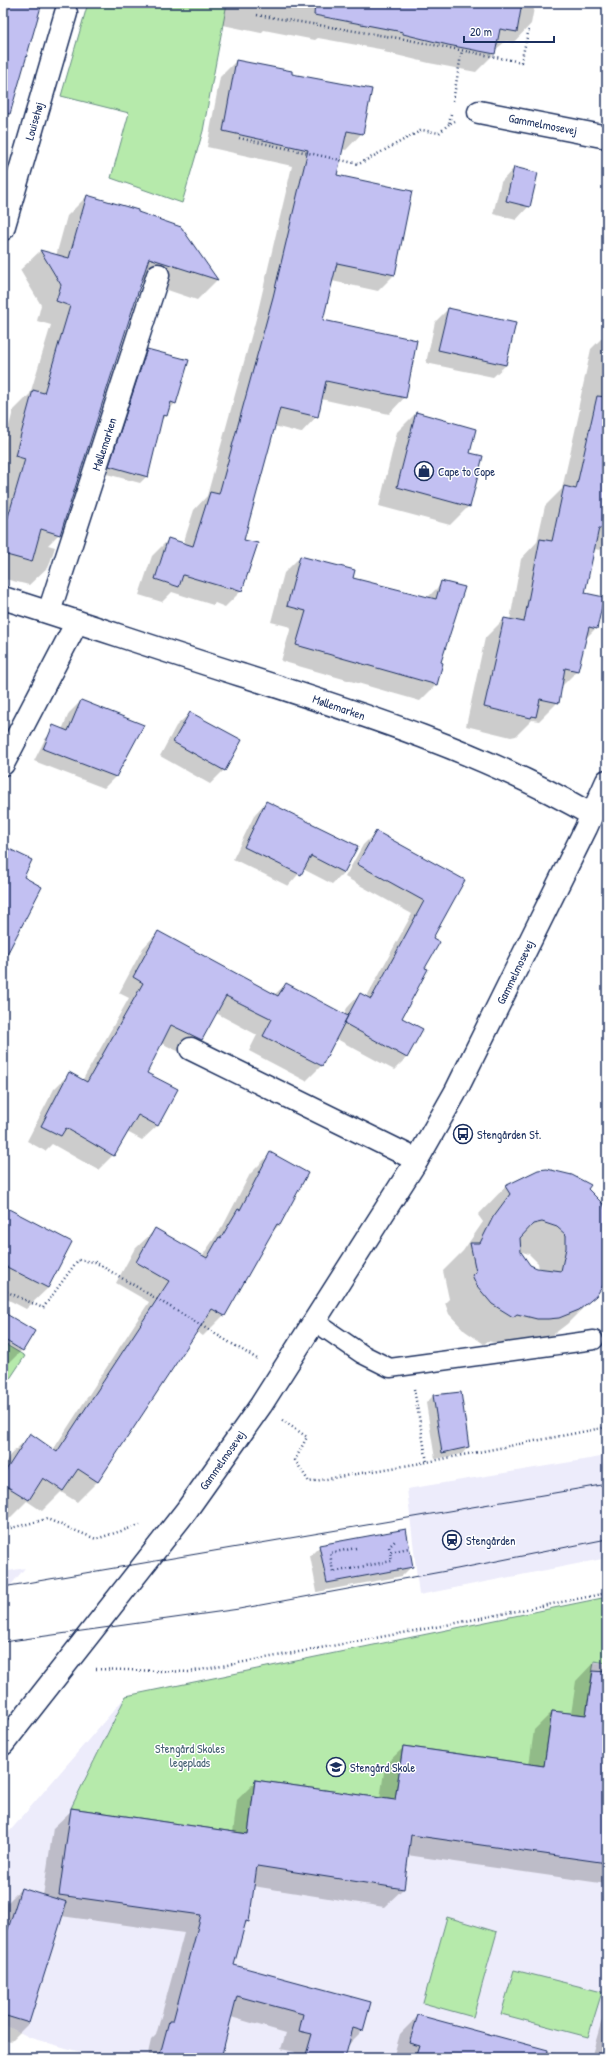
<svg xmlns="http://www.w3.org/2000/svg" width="610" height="2061" viewBox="0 0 610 2061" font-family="'Patrick Hand',sans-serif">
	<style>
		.built { fill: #edecfb }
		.green { fill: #b6eaab; stroke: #688c84 }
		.shadow { fill: #0003; fill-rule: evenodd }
		.building { fill: #c2c0f2; stroke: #1b2f5e; fill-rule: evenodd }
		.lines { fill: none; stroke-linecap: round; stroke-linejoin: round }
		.service-casing { stroke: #1b2f5e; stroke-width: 21 }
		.minor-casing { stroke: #1b2f5e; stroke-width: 25 }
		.tertiary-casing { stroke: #1b2f5e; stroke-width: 25 }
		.path { stroke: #1b2f5e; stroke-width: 2.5; stroke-dasharray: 1 3; stroke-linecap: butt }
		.service { stroke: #fff; stroke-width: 18 }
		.minor { stroke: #fff; stroke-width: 22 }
		.tertiary { stroke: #fff; stroke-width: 22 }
		.tram { stroke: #1b2f5e; stroke-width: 1 }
		.labels { text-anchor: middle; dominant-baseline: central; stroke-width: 3; stroke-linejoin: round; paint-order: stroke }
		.street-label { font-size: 12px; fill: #1b2f5e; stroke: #fff }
		.poi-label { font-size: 12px; fill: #1b2f5e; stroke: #fff; text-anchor: start }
		.park-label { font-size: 12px; fill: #425e71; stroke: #fff }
	</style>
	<rect width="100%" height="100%" fill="#fff"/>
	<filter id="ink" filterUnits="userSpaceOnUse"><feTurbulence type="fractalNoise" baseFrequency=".025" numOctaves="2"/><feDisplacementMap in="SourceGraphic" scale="8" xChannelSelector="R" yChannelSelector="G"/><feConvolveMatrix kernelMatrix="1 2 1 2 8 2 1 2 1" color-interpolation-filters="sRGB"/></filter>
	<g filter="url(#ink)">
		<path class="built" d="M 607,1456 L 607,1558 L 419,1595 L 407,1489 Z
			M 25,1568 L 10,1586 L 3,1595 L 3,1572 Z
			M 607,1597 L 607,2058 L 101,2058 L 31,2038 L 3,2024 L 3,1839 L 126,1696 Z"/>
		<path class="green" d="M 88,3 L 227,3 L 203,131 L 182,203 L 111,178 L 129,113 L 61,96 Z
			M 3,1343 L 25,1356 L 3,1389 Z
			M 607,1597 L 607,1663 L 594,1661 L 586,1715 L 552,1711 L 544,1766 L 403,1746 L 395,1800 L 255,1780 L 248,1834 L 71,1808 L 126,1696 Z
			M 447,1917 L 497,1932 L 473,2017 L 423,2003 Z
			M 514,1970 L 602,1992 L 588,2037 L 501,2014 Z"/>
		<path class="shadow" d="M 3,3 L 41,3 L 3,133 Z
			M 227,3 L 535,3 L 531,24 L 513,43 L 506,41 L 495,50 L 495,53 L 476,72 L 429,63 L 384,52 L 385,50 L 318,38 L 315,40 L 264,30 L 261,33 L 223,25 Z
			M 236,61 L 291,75 L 362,133 L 346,150 L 342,149 L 336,176 L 394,275 L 378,291 L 332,281 L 321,321 L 405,397 L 389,414 L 321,399 L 317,416 L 301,433 L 274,426 L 243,540 L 241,591 L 225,607 L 215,603 L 213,605 L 172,592 L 162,602 L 139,595 L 152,556 L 168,540 L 183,544 L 194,510 L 207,496 L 257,315 L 292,166 L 207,147 L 220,77 Z
			M 514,168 L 529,206 L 516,220 L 493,214 L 501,182 Z
			M 87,196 L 184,229 L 184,233 L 217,280 L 197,300 L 141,281 L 59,534 L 48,545 L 55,547 L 49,566 L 29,585 L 5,579 L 3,582 L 3,487 L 5,479 L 3,478 L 3,449 L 13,411 L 30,394 L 51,325 L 37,321 L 41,305 L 20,270 L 40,251 L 56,256 L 67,216 Z
			M 448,309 L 506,365 L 493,377 L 426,363 L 435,322 Z
			M 607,333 L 607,543 L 600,550 L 594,549 L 584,593 L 596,628 L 584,640 L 577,671 L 561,687 L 558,702 L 539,721 L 532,720 L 516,736 L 511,737 L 466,726 L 485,638 L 504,619 L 510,620 L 521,559 L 537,542 L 545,506 L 562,489 L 580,409 L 578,409 L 591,349 Z
			M 148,350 L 175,403 L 161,421 L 147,476 L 140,483 L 103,473 L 141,357 Z
			M 416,413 L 469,453 L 469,506 L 450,525 L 379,506 L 397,432 Z
			M 300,557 L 352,578 L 427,598 L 442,583 L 439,663 L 442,663 L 436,685 L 420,701 L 281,661 L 291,627 L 271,622 L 284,573 Z
			M 81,701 L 116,776 L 104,788 L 34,761 L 45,739 L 57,728 L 62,730 L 69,713 Z
			M 190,713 L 224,770 L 210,784 L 160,756 L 176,726 Z
			M 266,802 L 344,872 L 332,884 L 303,869 L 288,886 L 233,859 L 255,814 Z
			M 376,832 L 464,881 L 432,939 L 424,969 L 400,1018 L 407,1057 L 394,1070 L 335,1038 L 321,1066 L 306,1081 L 249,1051 L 257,1035 L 216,1013 L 201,1040 L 186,1055 L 161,1043 L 146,1074 L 158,1125 L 142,1140 L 127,1132 L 113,1155 L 98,1170 L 52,1144 L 45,1151 L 27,1141 L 54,1089 L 69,1074 L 82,1081 L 129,998 L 119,993 L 143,948 L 158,932 L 274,995 L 286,984 L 344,1014 L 347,1008 L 360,994 L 366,998 L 412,914 L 345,877 L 363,845 Z
			M 607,1038 L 607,1075 L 605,1074 Z
			M 270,1154 L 279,1225 L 270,1234 L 224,1315 L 203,1336 L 196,1331 L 97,1482 L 77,1502 L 61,1492 L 42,1511 L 27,1501 L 8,1520 L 3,1517 L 3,1466 L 10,1455 L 31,1435 L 53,1450 L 149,1302 L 116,1283 L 134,1250 L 155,1230 L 202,1256 L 223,1226 L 250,1174 Z
			M 539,1171 L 587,1190 L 607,1220 L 607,1279 L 595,1296 L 567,1324 L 550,1337 L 509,1347 L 488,1341 L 484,1344 L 465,1331 L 449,1314 L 445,1303 L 449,1299 L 443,1271 L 463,1251 L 483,1222 L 478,1215 L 505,1187 ZM 519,1251 L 529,1254 L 538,1263 L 539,1269 L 529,1265 Z
			M 3,1206 L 48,1288 L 26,1309 L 3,1297 Z
			M 3,1313 L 22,1350 L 9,1363 L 3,1359 Z
			M 461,1393 L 468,1447 L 462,1454 L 435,1459 L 426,1403 L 433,1396 Z
			M 320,1546 L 412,1566 L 402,1576 L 317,1592 L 310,1556 Z
			M 594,1662 L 607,1664 L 607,1884 L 407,1855 L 403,1889 L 384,1907 L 253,1886 L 248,1921 L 244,1926 L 233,1966 L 362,2031 L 348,2045 L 344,2058 L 293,2058 L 295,2052 L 281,2049 L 286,2033 L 231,2017 L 220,2058 L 147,2058 L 151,2040 L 156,2035 L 184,1933 L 61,1916 L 29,2023 L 10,2042 L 3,2039 L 3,1907 L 21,1889 L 43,1896 L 53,1828 L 72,1810 L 233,1833 L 237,1800 L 256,1781 L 380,1799 L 385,1765 L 404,1747 L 529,1765 L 534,1730 L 552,1712 L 571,1714 L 576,1681 Z
			M 607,2002 L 607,2058 L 591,2058 Z
			M 418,2016 L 572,2058 L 393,2058 L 400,2034 Z"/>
		<path class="building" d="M 3,3 L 42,3 L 10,114 L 3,113 Z
			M 315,3 L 522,3 L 517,32 L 500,29 L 495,54 L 448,45 L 403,34 L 403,32 L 314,15 Z
			M 236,60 L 292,71 L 292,74 L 372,89 L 363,134 L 347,131 L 337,175 L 412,191 L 395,275 L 337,263 L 323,320 L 417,340 L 406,398 L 326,381 L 318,417 L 280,408 L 244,540 L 258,543 L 242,591 L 230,587 L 230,589 L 183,575 L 179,587 L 155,579 L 168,538 L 193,546 L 210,492 L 219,494 L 273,297 L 308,150 L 223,131 Z
			M 514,167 L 538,173 L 530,207 L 506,201 Z
			M 87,195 L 138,210 L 138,212 L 181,227 L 218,280 L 149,258 L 60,535 L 41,529 L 32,562 L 3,554 L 3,534 L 25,459 L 15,456 L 33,390 L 44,393 L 70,306 L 56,301 L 61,285 L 40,250 L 69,258 Z
			M 448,308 L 516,323 L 506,365 L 438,350 Z
			M 147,349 L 189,360 L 176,404 L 171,402 L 167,416 L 163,415 L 148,477 L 109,466 Z
			M 597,396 L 607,397 L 607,529 L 599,528 L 585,593 L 604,597 L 597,629 L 589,627 L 578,671 L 565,668 L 559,703 L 540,699 L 536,717 L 532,716 L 531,718 L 484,707 L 504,618 L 524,622 L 540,539 L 552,541 L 564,486 L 576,489 Z
			M 416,412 L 476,429 L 470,453 L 483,456 L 470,507 L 397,487 Z
			M 300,556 L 355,570 L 353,578 L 436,599 L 441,581 L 465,587 L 441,662 L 443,663 L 437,685 L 296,645 L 306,611 L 287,606 Z
			M 81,700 L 144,725 L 116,777 L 43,749 L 53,725 L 68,731 Z
			M 190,712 L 242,740 L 225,771 L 173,742 Z
			M 266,801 L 358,846 L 344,873 L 311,856 L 301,875 L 244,847 Z
			M 376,831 L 465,880 L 433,938 L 440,942 L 425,968 L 428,969 L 402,1018 L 423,1029 L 407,1058 L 344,1023 L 360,993 L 371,999 L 424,901 L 357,864 Z
			M 3,846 L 32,860 L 24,877 L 42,887 L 3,962 Z
			M 158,931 L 278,996 L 286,983 L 348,1016 L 322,1066 L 263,1036 L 272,1019 L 226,996 L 202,1040 L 171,1025 L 147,1073 L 178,1089 L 158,1126 L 138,1115 L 114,1156 L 66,1128 L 61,1136 L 41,1126 L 69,1072 L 87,1082 L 143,983 L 133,977 Z
			M 270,1152 L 308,1173 L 280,1225 L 277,1224 L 225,1316 L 212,1309 L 98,1482 L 78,1469 L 63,1491 L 43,1478 L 29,1500 L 3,1484 L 3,1475 L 30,1433 L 57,1452 L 169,1281 L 136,1262 L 155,1228 L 207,1258 L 219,1237 L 221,1238 L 238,1209 L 240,1210 Z
			M 547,1169 L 572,1175 L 591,1185 L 588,1189 L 603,1204 L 607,1213 L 607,1280 L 596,1296 L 579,1310 L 559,1318 L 548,1319 L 537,1319 L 517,1314 L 513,1317 L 492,1304 L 477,1286 L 472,1275 L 476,1272 L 470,1243 L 480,1243 L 493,1217 L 510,1194 L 505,1186 L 538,1170 ZM 542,1222 L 557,1227 L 566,1235 L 566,1248 L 561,1271 L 537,1268 L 530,1265 L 521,1252 L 520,1238 L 533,1224 Z
			M 3,1206 L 72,1242 L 48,1288 L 3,1265 Z
			M 3,1312 L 35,1331 L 23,1351 L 3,1339 Z
			M 461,1392 L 469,1447 L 442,1453 L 433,1395 Z
			M 406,1529 L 413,1567 L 327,1583 L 319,1545 Z
			M 593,1671 L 607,1672 L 607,1863 L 411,1835 L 404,1889 L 257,1866 L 249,1922 L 246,1921 L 234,1965 L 371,2002 L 363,2031 L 353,2028 L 345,2058 L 305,2058 L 312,2034 L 299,2031 L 303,2014 L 237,1996 L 221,2058 L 159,2058 L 169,2021 L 173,2021 L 201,1915 L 59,1895 L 71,1808 L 248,1834 L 255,1780 L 395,1800 L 403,1746 L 544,1766 L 552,1711 L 586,1715 Z
			M 21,1888 L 67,1902 L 29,2023 L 3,2015 L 3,1945 Z
			M 418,2015 L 548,2050 L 547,2058 L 416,2058 L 420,2046 L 409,2043 Z"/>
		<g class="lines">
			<g class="service-casing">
				<path id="service" d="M 314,1321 L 362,1354 L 390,1368 L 594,1340"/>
			</g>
			<g class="minor-casing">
				<path id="minor" d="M 479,112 L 607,137
					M 3,229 L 66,13
					M 49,612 L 158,275
					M 3,764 L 77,622
					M 191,1049 L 417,1160"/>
			</g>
			<g class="tertiary-casing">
				<path id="tertiary" d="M 3,598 C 83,623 161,650 241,675 C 360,713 483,752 592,815
					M 3,1744 L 186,1511 L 261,1405 L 417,1160 L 455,1093 L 586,828 L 607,781"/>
			</g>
			<path class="path" d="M 257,15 L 404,39 L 521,62 L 529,29
				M 453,101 L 462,50
				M 451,114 L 449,124 L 455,121
				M 239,138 L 359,164 L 422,130 L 439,133 L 449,124
				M 3,1290 L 43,1308 L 78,1260 L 95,1262 L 259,1360
				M 414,1389 L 427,1462 L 607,1427
				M 282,1420 L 307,1437 L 295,1460 L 309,1482 L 427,1462
				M 3,1530 L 47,1519 L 96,1539 L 140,1525
				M 356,1548 L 330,1553 L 333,1572 L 392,1561 L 390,1552 L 409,1548
				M 390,1552 L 389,1547 L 395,1541
				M 96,1669 L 189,1672 L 441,1626 L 607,1593"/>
			<use href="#service" class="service"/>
			<use href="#minor" class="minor"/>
			<use href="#tertiary" class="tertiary"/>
			<path class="tram" d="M 3,1587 L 607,1484
				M 3,1642 L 239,1609 L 457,1569 L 607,1539"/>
		</g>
	</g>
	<defs>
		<g id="shop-ring" transform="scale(1)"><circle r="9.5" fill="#fff" stroke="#1b2f5e" stroke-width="1.5"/><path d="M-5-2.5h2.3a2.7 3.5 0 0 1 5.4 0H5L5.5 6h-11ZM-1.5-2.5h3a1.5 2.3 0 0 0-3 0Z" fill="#1b2f5e"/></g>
		<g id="bus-ring" transform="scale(1)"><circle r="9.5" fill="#fff" stroke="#1b2f5e" stroke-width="1.5"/><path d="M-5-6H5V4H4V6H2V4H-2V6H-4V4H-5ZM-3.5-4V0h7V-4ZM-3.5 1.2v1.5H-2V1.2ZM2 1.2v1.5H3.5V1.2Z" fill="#1b2f5e"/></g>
		<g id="station-ring" transform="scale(1)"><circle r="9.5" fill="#fff" stroke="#1b2f5e" stroke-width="1.5"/><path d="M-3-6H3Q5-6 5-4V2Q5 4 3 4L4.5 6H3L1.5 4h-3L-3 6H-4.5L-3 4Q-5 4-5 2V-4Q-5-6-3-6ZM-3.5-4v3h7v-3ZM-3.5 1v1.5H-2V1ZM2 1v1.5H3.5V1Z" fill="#1b2f5e"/></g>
		<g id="school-ring" transform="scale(1)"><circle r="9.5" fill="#fff" stroke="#1b2f5e" stroke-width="1.5"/><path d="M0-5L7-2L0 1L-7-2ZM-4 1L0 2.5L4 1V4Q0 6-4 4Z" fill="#1b2f5e"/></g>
	</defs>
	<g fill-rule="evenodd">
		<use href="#shop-ring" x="424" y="471"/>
		<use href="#bus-ring" x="463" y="1134"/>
		<use href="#station-ring" x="452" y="1540"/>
		<use href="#school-ring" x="336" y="1767"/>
	</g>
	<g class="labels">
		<g class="street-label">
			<text transform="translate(34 121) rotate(-74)">Louisehøj</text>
			<text transform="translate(543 124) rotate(11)">Gammelmosevej</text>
			<text transform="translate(104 444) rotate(-72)">Møllemarken</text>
			<text transform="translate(339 707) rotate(19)">Møllemarken</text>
			<text transform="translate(515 972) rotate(-64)">Gammelmosevej</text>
			<text transform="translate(222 1460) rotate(-55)">Gammelmosevej</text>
		</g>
		<g class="poi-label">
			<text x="438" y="471">Cape to Cope</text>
			<text x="477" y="1134">Stengården St.</text>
			<text x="466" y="1540">Stengården</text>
			<text x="350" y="1767">Stengård Skole</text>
		</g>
		<g class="park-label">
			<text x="190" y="1748">Stengård Skoles<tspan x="190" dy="14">legeplads</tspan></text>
		</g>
	</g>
	<rect width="610" height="2061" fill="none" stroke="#fff" stroke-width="16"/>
	<rect x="8" y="8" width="594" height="2045" fill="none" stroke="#1b2f5e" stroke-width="1.5" filter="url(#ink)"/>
	<path d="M464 36v6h90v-6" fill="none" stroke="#1b2f5e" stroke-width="2"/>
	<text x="470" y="36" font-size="12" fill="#1b2f5e" stroke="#ffffff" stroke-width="3" paint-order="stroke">20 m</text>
</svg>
